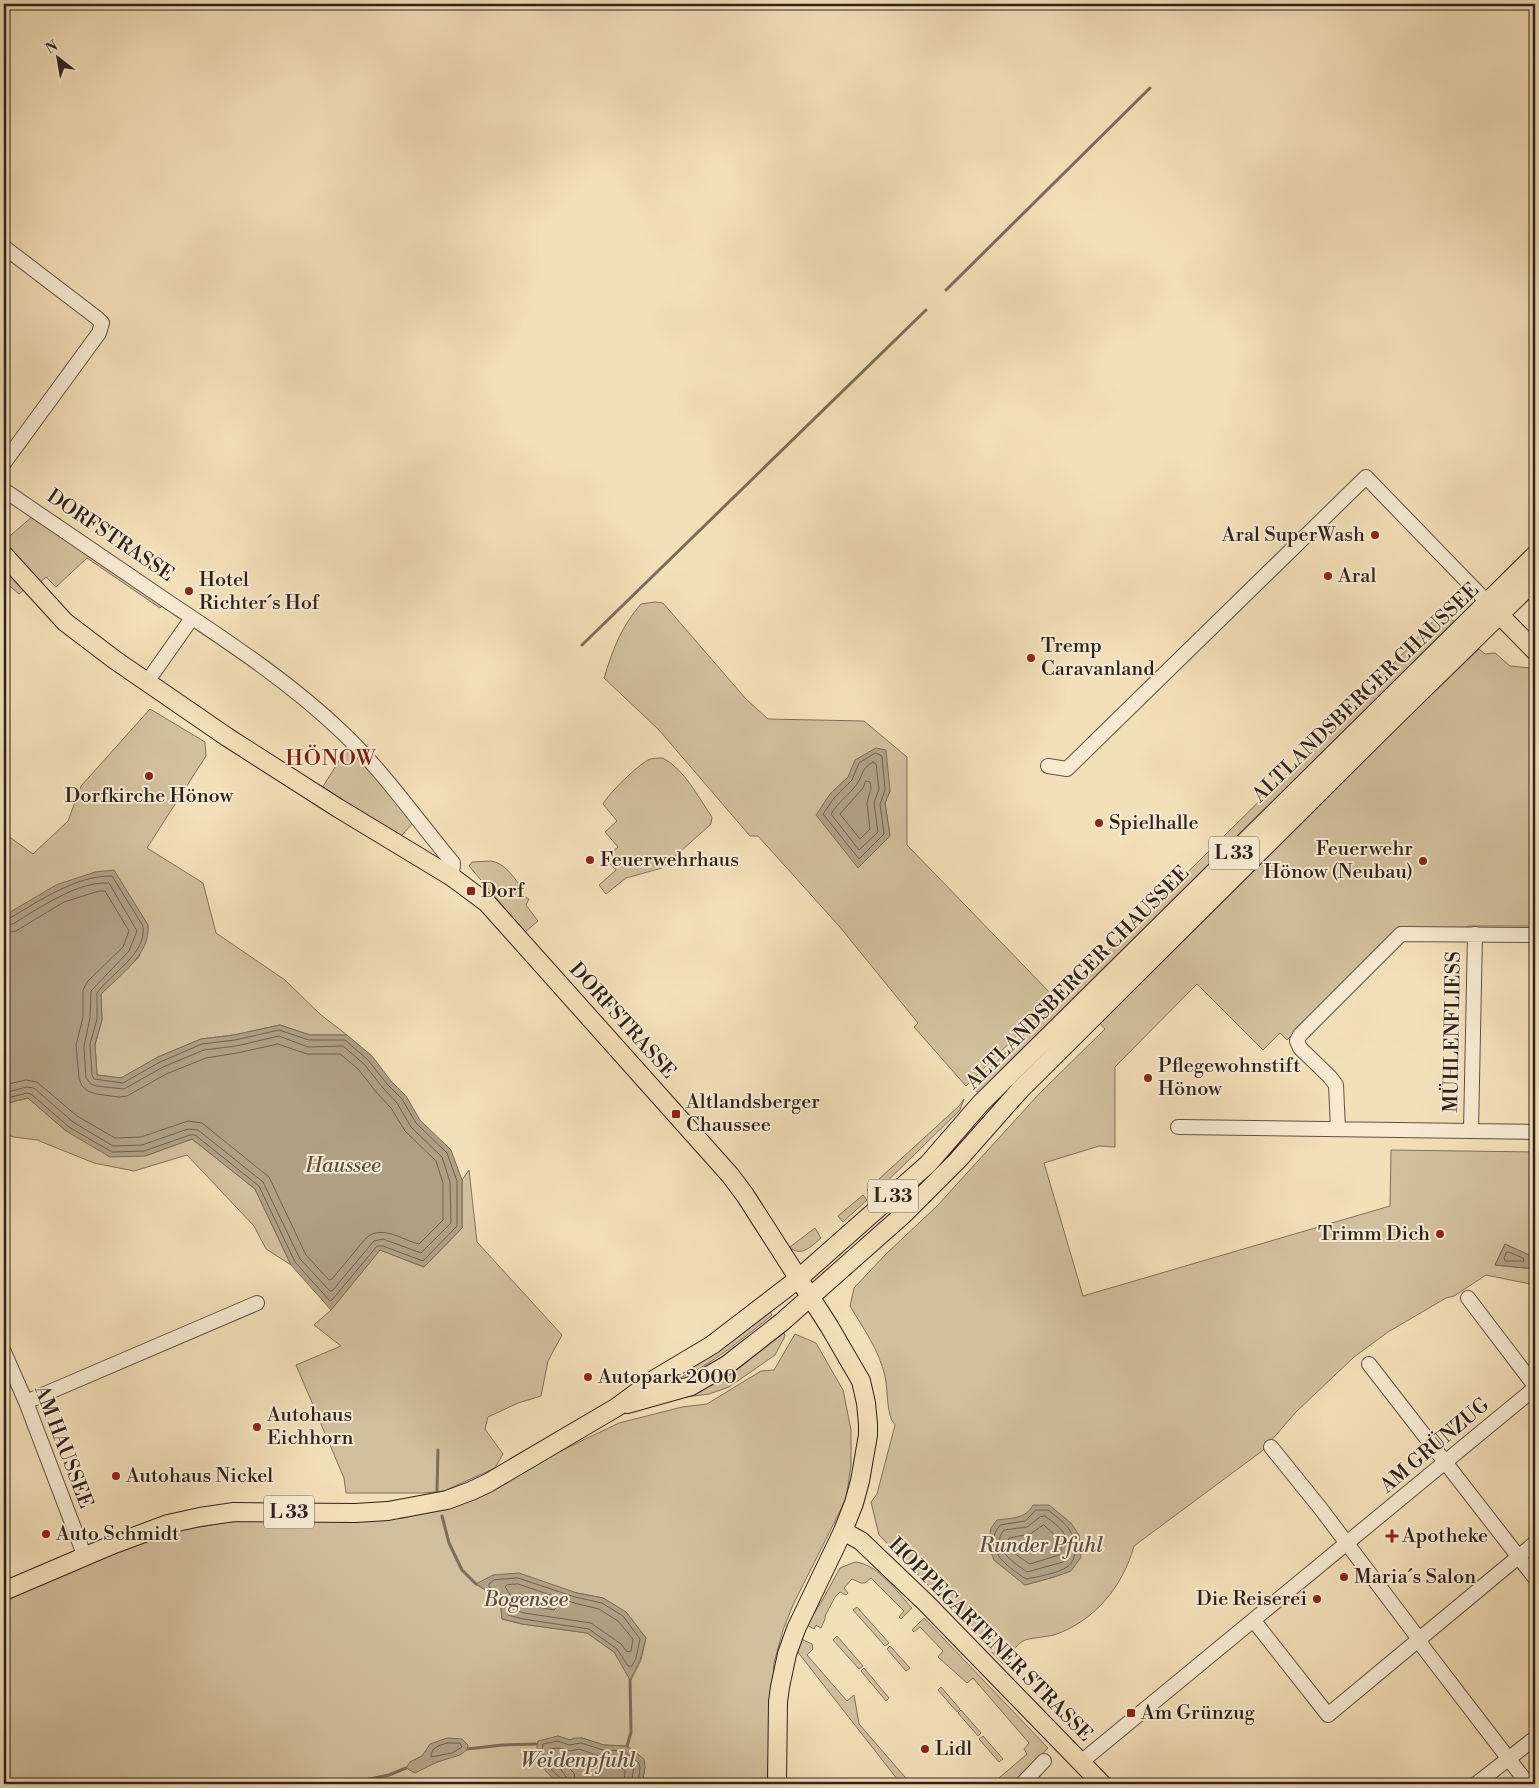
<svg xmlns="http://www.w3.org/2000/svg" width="1539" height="1788" viewBox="0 0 1539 1788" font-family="'Libre Bodoni',serif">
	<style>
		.green { fill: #d2bf9d; stroke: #80705c; fill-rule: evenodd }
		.water { fill: #b09f83; stroke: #7c6d5a }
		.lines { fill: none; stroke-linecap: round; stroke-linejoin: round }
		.shore { stroke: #706050; stroke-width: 1 }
		.stream { stroke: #7c6d5a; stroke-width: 3 }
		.minor-casing { stroke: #605143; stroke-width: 16 }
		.major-casing { stroke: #2f221c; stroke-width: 20 }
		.minor { stroke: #f7ead1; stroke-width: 14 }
		.major { stroke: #f3dfb8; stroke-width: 18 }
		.poi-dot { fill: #8f2418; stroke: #f7ead1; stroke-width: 2 }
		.labels { text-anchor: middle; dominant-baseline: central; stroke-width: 4; stroke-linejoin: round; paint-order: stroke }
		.shield { fill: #f7ead1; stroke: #6b5e52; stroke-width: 1 }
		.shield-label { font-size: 19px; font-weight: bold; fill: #2f221c }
		.poi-label { font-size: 20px; fill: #2f221c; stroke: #f7ead1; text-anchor: start }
		.street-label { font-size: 20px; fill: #2f221c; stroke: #f7ead1 }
		.water-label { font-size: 21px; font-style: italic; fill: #5c4e40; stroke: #f7ead1 }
		.quarter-label { font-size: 22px; letter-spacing: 1px; fill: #7a1f14; stroke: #f7ead1 }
	</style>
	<rect width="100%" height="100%" fill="#f3dfb8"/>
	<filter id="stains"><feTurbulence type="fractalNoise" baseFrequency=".004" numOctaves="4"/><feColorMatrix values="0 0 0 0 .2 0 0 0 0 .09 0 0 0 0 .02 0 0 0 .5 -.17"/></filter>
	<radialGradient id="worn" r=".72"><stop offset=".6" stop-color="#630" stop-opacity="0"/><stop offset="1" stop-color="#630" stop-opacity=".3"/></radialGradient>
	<path class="green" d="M 33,516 L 163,603 L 160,608 L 87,558 L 56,587 L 46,577 L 38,584 L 4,546 L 4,541 Z
		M 4,565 L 25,589 L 19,594 L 4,581 Z
		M 655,602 L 663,603 L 746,699 L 768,719 L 864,721 L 907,757 L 907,845 L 1055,998 L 966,1086 L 914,1027 L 918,1023 L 839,926 L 758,836 L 750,836 L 659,730 L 604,678 C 613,649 621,627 641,604 ZM 848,777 L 890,791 L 885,803 L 890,836 L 830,794 Z
		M 1445,614 L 1456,623 L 979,1093 L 973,1089 L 974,1084 L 1334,727 L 1437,617 Z
		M 1479,649 L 1485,654 L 1495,653 L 1510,666 L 1531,668 L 1535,672 L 1535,926 L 1469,926 L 1461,929 L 1393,935 L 1287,1040 L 1280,1033 L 1263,1050 L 1197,984 L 1115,1067 L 1115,1147 L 1099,1146 L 1044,1163 L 1083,1296 L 1390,1206 L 1391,1150 L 1535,1152 L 1535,1256 L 1531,1256 L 1505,1244 L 1495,1265 L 1535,1269 L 1535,1285 L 1486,1275 L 1454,1296 L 1446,1298 L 1388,1332 L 1354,1357 L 1296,1412 L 1262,1451 L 1134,1546 C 1123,1586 1095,1621 1054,1635 C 1046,1637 1028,1638 1023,1641 C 1018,1643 1007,1658 1003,1664 L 933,1590 L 879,1535 L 871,1502 L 877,1494 L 895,1425 C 886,1416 888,1389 885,1376 C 879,1350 863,1328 850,1306 L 854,1288 L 886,1254 L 937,1206 L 1039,1094 L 1105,1029 L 1099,1022 L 1375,748 L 1399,726 ZM 1030,1511 L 1071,1571 L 1054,1577 L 1025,1585 L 994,1560 L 1015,1518 L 1023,1516 Z
		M 150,709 L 205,742 L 206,756 L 147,848 L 203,883 L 216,933 L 285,980 L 321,1015 L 347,1035 L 310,1035 L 280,1025 L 234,1035 L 201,1039 L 158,1057 L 121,1078 L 97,1075 L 95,1045 L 102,1020 L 101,994 L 139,957 L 148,925 L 140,912 L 4,914 L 4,833 L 33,854 L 68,821 L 81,786 Z
		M 349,745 L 413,823 L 401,836 L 322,788 Z
		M 663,758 C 685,770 698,797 712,817 L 711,824 L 662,868 L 626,878 L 606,894 L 599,885 L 616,870 L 605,858 L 618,847 L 605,832 L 617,821 L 603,804 C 609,793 637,766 648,760 C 652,758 658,758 663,758 Z
		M 491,861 C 504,863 511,874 519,884 L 515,891 L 529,899 L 526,905 L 538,921 L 525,932 L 469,866 L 472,862 Z
		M 28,1098 L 66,1131 L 145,1156 L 192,1139 L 255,1189 L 291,1265 L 266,1249 L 254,1226 L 187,1155 L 134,1171 L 94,1163 L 37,1140 L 14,1137 L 4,1134 L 4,1104 Z
		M 964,1099 L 960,1110 L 873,1195 L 867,1190 L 959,1106 Z
		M 469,1170 L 477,1242 L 562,1335 L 548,1361 L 541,1396 L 518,1403 L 488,1417 L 485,1429 L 503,1454 L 495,1468 L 444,1491 L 424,1493 L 346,1493 L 344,1478 L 296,1365 L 341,1346 L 314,1325 L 331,1310 L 380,1250 L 424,1267 L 462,1228 L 462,1180 Z
		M 863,1195 L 867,1200 L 843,1222 L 838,1216 Z
		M 815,1228 L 821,1238 C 812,1246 800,1258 790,1247 Z
		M 768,1309 L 772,1315 C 752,1331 694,1380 669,1380 Z
		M 784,1333 L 785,1336 L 775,1355 L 729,1387 L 709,1394 L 686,1397 L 725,1379 Z
		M 795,1334 L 816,1343 L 843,1390 L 851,1430 L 851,1465 L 846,1499 L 793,1605 L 783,1630 L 774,1663 L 767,1784 L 642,1784 L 645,1767 L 638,1756 L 627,1746 L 604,1745 L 582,1738 L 570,1740 L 558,1736 L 554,1780 L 562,1784 L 294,1784 L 293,1782 L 273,1781 L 269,1784 L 4,1784 L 4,1600 L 162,1533 L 248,1519 L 403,1518 L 462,1503 L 550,1456 L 619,1423 L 682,1407 L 707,1404 L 761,1371 L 774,1370 ZM 477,1585 L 577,1593 L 603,1598 L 626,1612 L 646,1638 L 641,1660 L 631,1680 L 614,1652 L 587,1633 L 522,1624 L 502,1619 L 500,1599 ZM 431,1744 L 443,1760 L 430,1765 L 410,1762 L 422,1756 Z
		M 855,1562 C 878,1564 897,1592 912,1608 L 901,1619 L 899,1617 L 904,1611 L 871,1578 L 865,1583 L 861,1583 L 852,1579 L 844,1588 L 848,1593 L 846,1595 L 840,1592 L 835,1597 L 825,1616 L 825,1619 L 821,1628 L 816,1625 L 814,1629 L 807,1625 L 823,1599 L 840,1568 Z
		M 857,1607 L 889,1643 L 885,1646 L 853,1610 Z
		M 924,1618 L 1048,1748 L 1015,1784 L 992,1784 L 1027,1754 L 1024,1749 L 1029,1743 L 973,1678 L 967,1683 L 938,1657 L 943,1651 L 920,1627 L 914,1632 L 912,1630 Z
		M 837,1636 L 863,1666 L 859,1669 L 833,1640 Z
		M 801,1639 L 812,1644 L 813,1649 L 807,1655 L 847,1701 L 854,1695 L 859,1724 L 911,1784 L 901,1784 L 797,1651 Z
		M 890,1646 L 910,1668 L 906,1671 L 887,1649 Z
		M 864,1668 L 889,1698 L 886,1701 L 861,1671 Z
		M 941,1687 L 960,1709 L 957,1712 L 938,1690 Z
		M 961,1710 L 981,1733 L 978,1736 L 958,1713 Z
		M 983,1736 L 1003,1759 L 999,1762 L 979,1739 Z"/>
	<path class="water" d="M 876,748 L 886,750 L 890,791 L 885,803 L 890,836 L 858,868 L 816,815 L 830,794 L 848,777 L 855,760 Z
		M 114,870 L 148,925 C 151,954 120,975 101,994 L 102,1020 L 95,1044 L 97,1075 L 121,1078 L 158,1057 L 201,1039 L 234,1035 L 280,1025 L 310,1035 L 347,1035 L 372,1056 L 391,1081 L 406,1096 L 420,1120 L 451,1150 L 462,1180 L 462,1228 L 424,1267 L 380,1250 L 331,1310 L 291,1265 L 255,1189 L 192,1139 L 145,1156 L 110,1157 L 66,1131 L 28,1098 L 4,1104 L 4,914 L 7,914 L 56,885 L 95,872 Z
		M 1505,1244 L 1531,1256 L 1535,1256 L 1535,1269 L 1495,1265 Z
		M 1033,1505 L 1049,1505 L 1071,1523 L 1079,1535 L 1081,1557 L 1071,1571 L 1054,1577 L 1025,1585 L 994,1560 L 988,1544 L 991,1528 L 997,1520 C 1011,1518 1026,1519 1033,1505 Z
		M 519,1573 L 577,1593 L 603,1598 L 626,1612 L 646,1638 L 640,1660 L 630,1680 L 614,1652 L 587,1633 L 522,1624 L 502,1619 L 500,1599 L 476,1584 L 493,1575 Z
		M 558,1736 L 570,1740 L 574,1738 L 582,1738 L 604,1745 L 627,1746 L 644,1759 L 645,1767 L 642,1784 L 562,1784 C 547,1777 533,1758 538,1741 Z
		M 447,1738 L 462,1739 L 468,1745 L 468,1749 L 460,1755 L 437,1762 L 415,1773 L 406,1768 L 410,1762 L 422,1756 L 430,1744 Z"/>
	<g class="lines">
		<path class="shore" d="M 876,753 L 882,756 L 885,790 L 880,804 L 884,834 L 859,859 L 823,814 L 834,798 L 852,780 L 859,763 Z
			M 873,762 L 876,764 L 879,789 L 874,803 L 878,832 L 859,850 L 831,814 C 838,802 849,795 857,784 C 864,773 861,769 873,762 Z
			M 866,781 L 870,782 L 871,788 L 867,803 L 870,829 L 860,839 L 840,814 L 863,788 Z
			M 4,919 L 10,918 C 39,901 77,875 112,876 L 143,926 C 147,954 111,973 97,993 L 97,1019 L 90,1044 L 92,1075 L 94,1079 L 123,1083 L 160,1062 L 202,1044 L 235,1040 L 279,1030 L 309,1040 L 345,1040 L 368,1060 L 387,1084 L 402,1099 L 416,1123 L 447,1153 L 457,1181 L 457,1226 L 423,1261 L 383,1246 L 377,1246 L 332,1300 L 330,1301 L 295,1262 L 259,1186 L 195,1135 L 190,1135 L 144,1151 L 112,1152 L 69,1127 L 31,1094 L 27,1093 L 4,1099
			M 4,925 L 13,924 C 39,908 78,881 109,883 L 137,931 L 129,951 L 91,991 L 90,1018 L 84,1046 L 86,1078 L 91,1084 L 96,1086 L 124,1089 L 163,1067 L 204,1050 L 236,1046 L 279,1036 L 308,1047 L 343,1046 L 364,1064 L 383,1088 L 397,1103 L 411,1127 L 442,1157 L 450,1182 L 451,1223 L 421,1253 L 383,1239 L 374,1241 L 332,1291 L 330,1291 L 300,1259 L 263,1182 L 198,1130 L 188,1129 L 142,1145 L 113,1146 L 73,1122 L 34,1088 L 27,1087 L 4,1093
			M 4,933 L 16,931 L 64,902 L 99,891 L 105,891 L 129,931 L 123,947 L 88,981 L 83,990 L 83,1017 L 76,1045 L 79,1078 L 82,1086 L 88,1091 L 96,1094 L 119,1097 L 127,1096 L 166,1074 L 206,1058 L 237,1053 L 278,1044 L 307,1054 L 340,1054 L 358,1069 L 377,1093 L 391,1108 L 405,1131 L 436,1161 L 443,1183 L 443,1220 L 419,1244 C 402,1240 382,1224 366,1238 L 332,1279 L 329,1280 L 306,1255 L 269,1177 L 202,1123 L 188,1121 L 141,1137 L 115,1138 L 77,1116 L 37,1082 L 26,1080 L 4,1085
			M 1509,1252 L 1523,1258 L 1524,1261 L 1505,1261 L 1504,1258 L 1506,1253 Z
			M 1036,1510 L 1048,1510 C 1064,1523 1074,1528 1075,1550 C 1075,1556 1073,1563 1067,1567 C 1059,1573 1037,1577 1026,1579 C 1008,1567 981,1549 1000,1525 L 1025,1521 Z
			M 1045,1516 C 1061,1528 1069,1534 1069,1554 L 1063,1562 L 1027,1572 C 1015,1563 989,1548 1004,1530 L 1027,1527 L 1040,1517 Z
			M 1044,1525 L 1061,1541 L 1061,1551 L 1059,1555 L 1030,1564 C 1021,1558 1004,1549 1009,1538 L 1030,1534 Z
			M 518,1578 L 575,1597 L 602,1603 L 623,1616 L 640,1639 L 636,1658 L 632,1666 L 628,1666 L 617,1649 L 589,1629 L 523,1619 L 508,1615 L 505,1597 L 489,1587 L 489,1584 L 494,1580 Z
			M 518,1584 L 574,1603 L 599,1609 L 618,1621 L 633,1639 L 631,1651 L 627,1652 L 621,1644 L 591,1623 L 524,1613 L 514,1610 L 511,1596 L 505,1587 L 507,1585 Z
			M 520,1594 L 555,1605 L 556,1608 L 554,1610 L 521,1604 L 519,1596 Z
			M 447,1743 L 460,1743 L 462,1747 L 452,1753 L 431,1757 C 431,1747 440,1745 447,1743 Z
			M 563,1784 L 562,1779 C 552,1772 539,1757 543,1744 L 558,1741 L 569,1745 L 581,1743 L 603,1750 L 624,1751 L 639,1763 L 640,1768 L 638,1784
			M 569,1784 C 568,1776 555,1763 549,1754 L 550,1749 L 558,1748 L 570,1751 L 579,1749 L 602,1757 L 622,1757 L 634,1767 L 631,1784
			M 576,1784 L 574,1773 L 563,1762 L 564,1758 L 578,1757 L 601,1764 L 619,1765 L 625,1771 L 624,1784"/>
		<path class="stream" d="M 946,290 L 1150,88
			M 582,645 L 926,310
			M 437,1490 L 438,1450
			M 442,1516 L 449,1543 L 462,1570 L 476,1584
			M 627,1746 L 631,1732 L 630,1680
			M 468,1749 L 502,1745 L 536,1744
			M 345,1784 L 389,1775 L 406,1768"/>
		<g class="minor-casing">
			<path id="minor" d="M 4,247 L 97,318 L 102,323 L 99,333 L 4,463
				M 4,490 C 59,527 114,565 170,603 C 230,643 291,683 343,733 C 384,772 417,820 453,863 L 452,877
				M 147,682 L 192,618
				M 1048,766 L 1067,769 L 1366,477 L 1488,603
				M 1178,1127 L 1535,1132
				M 1338,1129 L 1336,1085 L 1330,1077 L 1300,1048 L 1297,1041 L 1300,1035 L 1401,934 L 1535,935
				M 1471,1131 L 1475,934
				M 1468,1298 L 1535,1386
				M 4,1352 L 26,1402 L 85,1557
				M 1369,1364 L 1535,1578
				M 26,1402 L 257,1303
				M 1271,1447 L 1321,1509 L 1419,1639 L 1423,1647 L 1528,1784
				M 1254,1621 L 1328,1715 L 1535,1543
				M 1081,1762 L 1535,1388
				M 1022,1784 L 1044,1761
				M 1476,1784 L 1535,1738"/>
		</g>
		<g class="major-casing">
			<path id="major" d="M 4,555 L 65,622 L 115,660 L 227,737 L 338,808 L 452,877 L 487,903 L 730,1175 L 745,1195 L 829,1326 L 861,1381 L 866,1403 L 868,1424 L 868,1435 L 860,1481 L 854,1503 L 843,1531 L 796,1629 L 787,1654 L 780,1687 L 778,1702 L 777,1784
				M 1492,607 L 1535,651
				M 627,1404 L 691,1386 L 727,1365 L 782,1322 L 904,1214 L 958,1160 L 1020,1090 L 1396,716 L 1535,580
				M 843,1531 L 861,1541 L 926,1603 L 1102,1784
				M 4,1591 L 114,1544 L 168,1524 L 200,1517 L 234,1512 L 355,1513 L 388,1511 L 447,1500 L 471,1491 L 488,1483 L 617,1407 L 655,1379 L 712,1345 L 798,1279 L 928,1164 L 980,1104 L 1535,555"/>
		</g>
		<use href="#minor" class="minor"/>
		<use href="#major" class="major"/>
	</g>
	<g class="poi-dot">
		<circle cx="1375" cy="535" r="5"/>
		<circle cx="1328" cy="576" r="5"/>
		<circle cx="189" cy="591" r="5"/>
		<circle cx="1031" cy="658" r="5"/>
		<circle cx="149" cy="776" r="5"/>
		<circle cx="1099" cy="823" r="5"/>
		<circle cx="590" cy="860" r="5"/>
		<circle cx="1423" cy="861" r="5"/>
		<rect x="466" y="886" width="10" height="10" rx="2.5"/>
		<circle cx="1148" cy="1078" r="5"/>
		<rect x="671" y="1109" width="10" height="10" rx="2.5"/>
		<circle cx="1440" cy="1234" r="5"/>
		<circle cx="588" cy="1377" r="5"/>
		<circle cx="257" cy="1427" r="5"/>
		<circle cx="116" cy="1476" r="5"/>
		<circle cx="46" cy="1534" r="5"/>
		<path d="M1389.5 1528.5h5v5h5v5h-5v5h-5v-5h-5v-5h5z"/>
		<circle cx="1344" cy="1577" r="5"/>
		<circle cx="1317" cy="1599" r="5"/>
		<rect x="1126" y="1708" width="10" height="10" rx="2.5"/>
		<circle cx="925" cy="1749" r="5"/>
	</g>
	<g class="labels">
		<g class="shield">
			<rect x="1209" y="836.5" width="50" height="33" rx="4"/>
			<rect x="868" y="1179.5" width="50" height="33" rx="4"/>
			<rect x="264" y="1495.5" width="50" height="33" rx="4"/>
		</g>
		<g class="shield-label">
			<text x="1234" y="853">L 33</text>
			<text x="893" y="1196">L 33</text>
			<text x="289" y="1512">L 33</text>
		</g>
		<g class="poi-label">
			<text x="1365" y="535" text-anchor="end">Aral SuperWash</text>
			<text x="1338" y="576">Aral</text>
			<text x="199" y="580">Hotel<tspan x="199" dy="23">Richter´s Hof</tspan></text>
			<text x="1041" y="646">Tremp<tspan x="1041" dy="23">Caravanland</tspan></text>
			<text x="149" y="796" text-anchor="middle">Dorfkirche Hönow</text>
			<text x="1109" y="823">Spielhalle</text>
			<text x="1413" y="849" text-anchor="end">Feuerwehr<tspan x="1413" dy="23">Hönow (Neubau)</tspan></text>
			<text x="600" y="860">Feuerwehrhaus</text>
			<text x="481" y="891">Dorf</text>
			<text x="1158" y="1066">Pflegewohnstift<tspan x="1158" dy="23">Hönow</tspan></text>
			<text x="686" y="1102">Altlandsberger<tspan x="686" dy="23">Chaussee</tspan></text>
			<text x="1430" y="1234" text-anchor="end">Trimm Dich</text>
			<text x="598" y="1377">Autopark 2000</text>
			<text x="267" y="1415">Autohaus<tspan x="267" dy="23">Eichhorn</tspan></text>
			<text x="126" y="1476">Autohaus Nickel</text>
			<text x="56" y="1534">Auto Schmidt</text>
			<text x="1402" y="1536">Apotheke</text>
			<text x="1354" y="1577">Maria´s Salon</text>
			<text x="1307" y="1599" text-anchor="end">Die Reiserei</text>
			<text x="1141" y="1713">Am Grünzug</text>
			<text x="935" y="1749">Lidl</text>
		</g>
		<g class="street-label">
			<text transform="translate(110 536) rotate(34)">DORFSTRASSE</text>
			<text transform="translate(1366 693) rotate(-44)">ALTLANDSBERGER CHAUSSEE</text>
			<text transform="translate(1078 978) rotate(-45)">ALTLANDSBERGER CHAUSSEE</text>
			<text transform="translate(622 1021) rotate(48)">DORFSTRASSE</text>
			<text transform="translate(1453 1032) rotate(-89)">MÜHLENFLIESS</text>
			<text transform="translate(1435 1446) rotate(-40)">AM GRÜNZUG</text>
			<text transform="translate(63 1447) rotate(69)">AM HAUSSEE</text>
			<text transform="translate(990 1640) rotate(45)">HOPPEGARTENER STRASSE</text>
		</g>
		<g class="water-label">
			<text x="343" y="1166">Haussee</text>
			<text x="1041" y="1546">Runder Pfuhl</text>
			<text x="526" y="1600">Bogensee</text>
			<text x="578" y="1761">Weidenpfuhl</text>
		</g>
		<g class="quarter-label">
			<text x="331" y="758">HÖNOW</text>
		</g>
	</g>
	<rect width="1539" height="1788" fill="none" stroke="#f3dfb8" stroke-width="20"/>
	<rect x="5" y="5" width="1529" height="1778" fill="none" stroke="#2f221c" stroke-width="2.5"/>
	<rect x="10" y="10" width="1519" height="1768" fill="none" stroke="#2f221c"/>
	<g transform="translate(58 58) rotate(329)" stroke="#f7ead1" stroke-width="4" paint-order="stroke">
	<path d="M0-4L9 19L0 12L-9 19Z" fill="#2f221c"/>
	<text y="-8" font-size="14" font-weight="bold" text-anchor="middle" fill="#2f221c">N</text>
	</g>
	<rect width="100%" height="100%" filter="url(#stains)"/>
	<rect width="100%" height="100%" fill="url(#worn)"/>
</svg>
